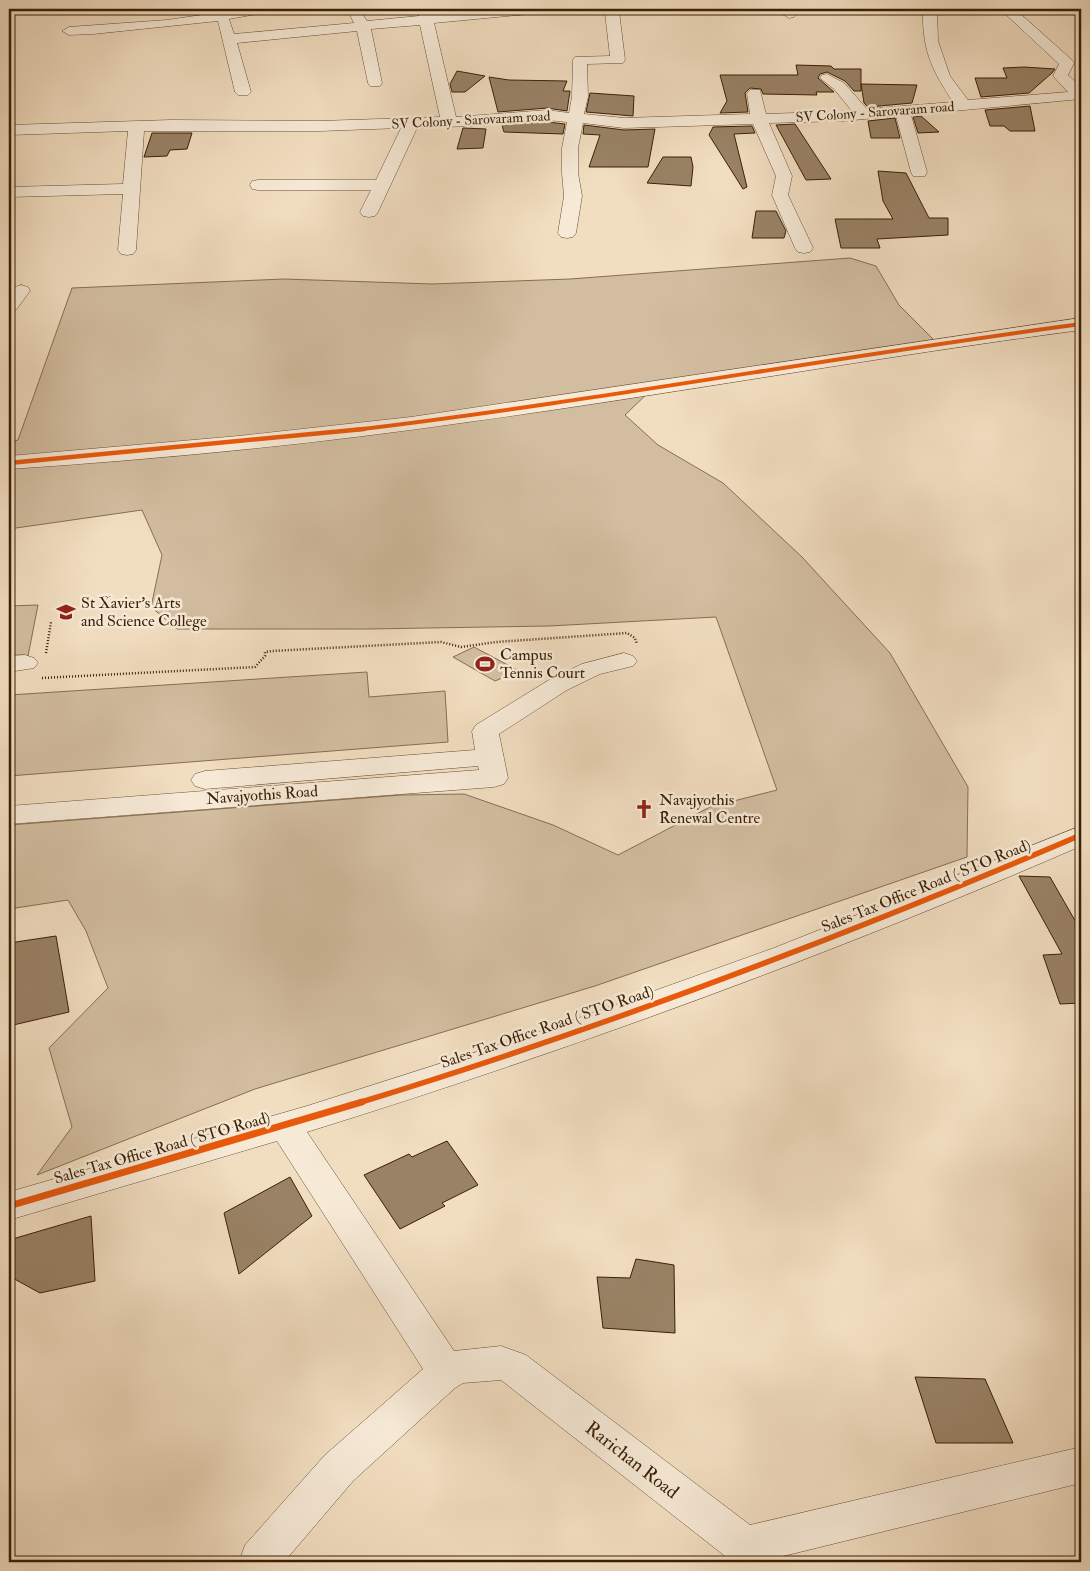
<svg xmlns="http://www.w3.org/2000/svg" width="1090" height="1571" viewBox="0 0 1090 1571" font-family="'IM FELL Double Pica',serif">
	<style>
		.green { fill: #d2bda0; stroke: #866e52 }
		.building { fill: #998266; stroke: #3a1f05 }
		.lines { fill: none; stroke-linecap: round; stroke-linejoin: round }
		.minor-casing { stroke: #684e34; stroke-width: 1 }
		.path { stroke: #3a1f05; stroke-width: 2.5; stroke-dasharray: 1 2; stroke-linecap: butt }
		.minor { fill: #f6e9d6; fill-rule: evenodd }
		.cycleway-far3-casing { stroke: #f6e9d6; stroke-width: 5.5 }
		.cycleway-far2-casing { stroke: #f6e9d6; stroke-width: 7 }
		.cycleway-far1-casing { stroke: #f6e9d6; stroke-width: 9 }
		.cycleway-casing { stroke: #f6e9d6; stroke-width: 10 }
		.cycleway-far3 { stroke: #e8590c; stroke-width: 4 }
		.cycleway-far2 { stroke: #e8590c; stroke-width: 4.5 }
		.cycleway-far1 { stroke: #e8590c; stroke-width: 5.5 }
		.cycleway { stroke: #e8590c; stroke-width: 7 }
		.labels { text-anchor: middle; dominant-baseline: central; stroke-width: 5; stroke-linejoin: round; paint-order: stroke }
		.far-street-label { font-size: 14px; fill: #3a1f05; stroke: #f6e9d6 }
		.poi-label { font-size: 16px; fill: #3a1f05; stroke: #f6e9d6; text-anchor: start }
		.street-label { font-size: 16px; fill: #3a1f05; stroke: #f6e9d6 }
		.near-street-label { font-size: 19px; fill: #3a1f05; stroke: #f6e9d6 }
	</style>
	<rect width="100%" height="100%" fill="#f1ddc0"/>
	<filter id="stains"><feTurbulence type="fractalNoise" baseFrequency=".004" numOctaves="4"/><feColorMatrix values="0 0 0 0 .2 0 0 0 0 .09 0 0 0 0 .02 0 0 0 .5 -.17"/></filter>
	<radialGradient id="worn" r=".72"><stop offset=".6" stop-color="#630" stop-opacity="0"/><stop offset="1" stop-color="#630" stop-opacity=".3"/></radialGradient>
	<path class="green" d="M 850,258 L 876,266 L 899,305 L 937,343 L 652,389 L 625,415 L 658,445 L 723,483 L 802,557 L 890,653 L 968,787 L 967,857 L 595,986 L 255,1089 L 37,1175 L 72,1127 L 49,1048 L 108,988 L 86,931 L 68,900 L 9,909 L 9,825 L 401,795 L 464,794 L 553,825 L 618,855 L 710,807 L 777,790 L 716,617 L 549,626 L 368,629 L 177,629 L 151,607 L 162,555 L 142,510 L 9,529 L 9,443 L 18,440 L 72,288 L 284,279 L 432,284 L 570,279 Z
		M 38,605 L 28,656 L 9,656 L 9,606 Z
		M 474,647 L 519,671 L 495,681 L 453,657 Z
		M 367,672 L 369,697 L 445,691 L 448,742 L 9,776 L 9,695 Z"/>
	<path class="building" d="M 796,65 L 831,66 L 834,69 L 861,69 L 861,91 L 854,91 L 845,81 L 827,72 L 820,74 L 818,78 L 834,92 L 816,92 L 817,95 L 763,94 L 761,89 L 750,88 L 745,93 L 748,112 L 720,113 L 727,101 L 720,75 L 798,75 Z
		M 1024,67 L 1055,69 L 1052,73 L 1029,93 L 981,97 L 975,78 L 1007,78 L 1003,68 Z
		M 457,71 L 485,76 L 465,92 L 452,92 L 450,84 Z
		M 489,77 L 509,80 L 567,81 L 563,91 L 570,91 L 567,111 L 547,108 L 498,112 Z
		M 861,84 L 917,85 L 912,103 L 868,107 L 864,103 Z
		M 590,93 L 634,96 L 633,116 L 586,112 Z
		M 1030,106 L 1035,131 L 1010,131 L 1004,126 L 990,126 L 985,110 Z
		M 921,116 L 939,132 L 918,133 L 913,117 Z
		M 895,118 L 900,138 L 871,138 L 868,121 Z
		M 547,122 L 565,124 L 563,134 L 504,132 L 502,125 Z
		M 795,124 L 831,179 L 806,180 L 776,125 Z
		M 584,125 L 624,130 L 655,129 L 648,167 L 589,167 L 600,135 L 583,134 Z
		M 752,126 L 755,133 L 734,134 L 747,187 L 743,189 L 709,135 L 713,127 Z
		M 463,128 L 486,129 L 483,148 L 457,149 Z
		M 152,133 L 192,133 L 187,149 L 170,150 L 167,156 L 144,157 Z
		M 663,157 L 691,157 L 693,167 L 691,186 L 647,183 Z
		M 878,171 L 906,173 L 929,218 L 948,218 L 948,235 L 877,239 L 880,248 L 841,248 L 835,219 L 893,219 L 883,201 Z
		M 756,211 L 776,211 L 786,231 L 784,238 L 752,238 Z
		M 1019,876 L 1050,877 L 1081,931 L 1081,1003 L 1060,1004 L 1043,955 L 1062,954 Z
		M 56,936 L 69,1012 L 9,1026 L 9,943 Z
		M 447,1141 L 478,1185 L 442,1203 L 445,1206 L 400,1229 L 364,1175 L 409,1154 L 412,1157 Z
		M 290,1177 L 312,1216 L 239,1274 L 224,1213 Z
		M 91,1216 L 95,1281 L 40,1293 L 9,1276 L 9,1240 Z
		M 636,1259 L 674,1265 L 675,1333 L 603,1328 L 597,1277 L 630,1278 Z
		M 915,1377 L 985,1379 L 1013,1443 L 936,1443 Z"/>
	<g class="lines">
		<g class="minor-casing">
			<path id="minor" d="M 243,9 L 270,9 L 268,12 L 229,19 L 234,34 L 354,23 L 347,9 L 359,9 L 367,21 L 419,16 L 417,9 L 431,9 L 432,15 L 499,9 L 546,9 L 544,12 L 539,13 L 434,23 L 456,117 L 547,110 L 569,113 L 572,97 L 573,60 L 575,57 L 610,56 L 605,13 L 602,9 L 617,9 L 619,11 L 625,60 L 623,63 L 587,64 L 588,97 L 584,114 L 624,118 L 750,114 L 747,93 L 750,90 L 760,90 L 766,114 L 852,111 L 834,89 L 820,78 L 822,75 L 827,74 L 844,83 L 867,109 L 953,102 C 931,69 922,49 923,9 L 937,9 L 938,41 L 950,76 L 968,100 L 1068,92 L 1053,76 L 1059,64 L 1000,9 L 1015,9 L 1072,60 L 1074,63 L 1068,75 L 1081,87 L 1081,99 L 911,115 L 927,172 L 925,176 L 913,176 L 911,172 L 896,116 L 843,121 L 769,123 L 792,176 L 788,195 L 813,248 L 810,252 L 804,253 L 798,252 L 795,248 L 772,195 L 776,176 L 753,124 L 624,128 L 583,123 L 578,148 L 578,173 L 582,196 L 576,233 L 573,237 L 567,238 L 561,237 L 558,233 L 564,196 L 562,173 L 562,148 L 567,122 L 547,120 L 472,126 L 417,128 L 378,212 L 375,216 L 369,217 L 363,216 L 360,212 L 371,190 L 258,190 L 252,189 L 250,185 L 252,181 L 258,180 L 376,180 L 401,128 L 320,131 L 144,131 L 136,250 L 133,254 L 127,255 L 121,254 L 118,250 L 123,194 L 9,197 L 9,187 L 123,184 L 128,131 L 9,135 L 9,125 L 171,120 L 320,121 L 440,117 L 420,25 L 371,29 L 382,83 L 380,86 L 370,86 L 368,83 L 357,31 L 237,43 L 251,92 L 248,95 L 238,95 L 235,92 L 218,21 L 93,34 L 69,35 L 62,31 L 69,27 L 167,20 Z
				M 787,9 L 802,9 L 794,17 L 789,18 L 782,14 Z
				M 21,285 L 28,287 L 30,291 L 16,310 L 9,312 C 9,299 7,289 21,285 Z
				M 1081,318 L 1081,330 C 876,357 673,394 468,422 C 316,444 162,459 9,469 L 9,456 L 239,436 L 411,417 Z
				M 624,653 L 633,656 L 637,661 L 633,666 L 600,674 L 567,690 L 499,734 L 508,778 L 504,784 L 494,787 L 9,824 L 9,806 L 479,770 L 478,766 L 205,789 L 195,786 L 191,780 L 195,774 L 205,771 L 475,750 L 472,731 L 476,725 L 549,680 L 582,664 Z
				M 25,655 L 34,658 L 38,663 L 34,668 L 9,672 L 9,656 Z
				M 1081,826 L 1081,846 C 828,956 570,1050 307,1132 L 454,1351 L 501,1346 L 526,1355 L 750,1525 L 1081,1447 L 1081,1483 L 759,1562 L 736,1562 L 730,1560 L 501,1380 L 463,1383 L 455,1388 L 353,1481 L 284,1562 L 239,1562 L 245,1545 L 325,1455 L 423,1369 L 277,1141 L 9,1220 L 9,1192 L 307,1106 L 548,1029 L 774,948 Z"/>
		</g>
		<path class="path" d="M 46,653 L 51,622
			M 42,678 L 255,667 L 265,656 L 265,652 L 272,651 L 441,642 L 461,647 L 496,642 L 627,633 L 635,638 L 637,644"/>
		<use href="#minor" class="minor"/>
		<g class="cycleway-far3-casing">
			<path id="cycleway-far3" d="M 354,430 C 597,401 838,356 1081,324"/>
		</g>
		<g class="cycleway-far2-casing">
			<path id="cycleway-far2" d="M 9,463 L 364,429"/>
		</g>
		<g class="cycleway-far1-casing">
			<path id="cycleway-far1" d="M 358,1103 C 604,1028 845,936 1081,835"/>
		</g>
		<g class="cycleway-casing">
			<path id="cycleway" d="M 9,1206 L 362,1102"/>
		</g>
		<use href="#cycleway-far3" class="cycleway-far3"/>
		<use href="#cycleway-far2" class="cycleway-far2"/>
		<use href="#cycleway-far1" class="cycleway-far1"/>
		<use href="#cycleway" class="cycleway"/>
	</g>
	<defs>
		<g id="university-bare" transform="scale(1.5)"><path d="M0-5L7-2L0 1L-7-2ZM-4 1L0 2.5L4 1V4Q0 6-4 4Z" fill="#8f2418" stroke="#f6e9d6" stroke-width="2.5" paint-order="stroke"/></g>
		<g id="stadium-bare" transform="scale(1.5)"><path d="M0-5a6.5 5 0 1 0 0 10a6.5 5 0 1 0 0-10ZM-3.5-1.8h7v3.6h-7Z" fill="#8f2418" stroke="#f6e9d6" stroke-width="2.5" paint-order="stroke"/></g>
		<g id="church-bare" transform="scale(1.5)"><path d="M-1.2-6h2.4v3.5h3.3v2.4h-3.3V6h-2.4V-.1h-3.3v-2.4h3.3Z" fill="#8f2418" stroke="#f6e9d6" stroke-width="2.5" paint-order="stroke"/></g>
	</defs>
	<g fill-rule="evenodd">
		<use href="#university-bare" x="66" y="612"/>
		<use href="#stadium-bare" x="485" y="664"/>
		<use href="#church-bare" x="644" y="809"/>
	</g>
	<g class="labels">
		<g class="far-street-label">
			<text transform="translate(875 112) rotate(-4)">SV Colony - Sarovaram road</text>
			<text transform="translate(471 120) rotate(-3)">SV Colony - Sarovaram road</text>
		</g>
		<g class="poi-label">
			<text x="81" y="603">St Xavier's Arts<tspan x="81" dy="18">and Science College</tspan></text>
			<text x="500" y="655">Campus<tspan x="500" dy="18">Tennis Court</tspan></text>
			<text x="659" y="800">Navajyothis<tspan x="659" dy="18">Renewal Centre</tspan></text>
		</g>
		<g class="street-label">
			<text transform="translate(262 795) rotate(-4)">Navajyothis Road</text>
			<text transform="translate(926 886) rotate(-22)">Sales Tax Office Road ( STO Road)</text>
			<text transform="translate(547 1027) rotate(-19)">Sales Tax Office Road ( STO Road)</text>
			<text transform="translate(162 1148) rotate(-16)">Sales Tax Office Road ( STO Road)</text>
		</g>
		<g class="near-street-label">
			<text transform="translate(632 1460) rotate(38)">Rarichan Road</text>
		</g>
	</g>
	<rect width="1090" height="1571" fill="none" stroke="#f1ddc0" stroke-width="30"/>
	<rect x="10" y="10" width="1070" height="1551" fill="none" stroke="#3a1f05" stroke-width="2.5"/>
	<rect x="15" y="15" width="1060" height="1541" fill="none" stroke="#3a1f05"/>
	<rect width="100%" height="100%" filter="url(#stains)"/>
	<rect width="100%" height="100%" fill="url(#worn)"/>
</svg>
